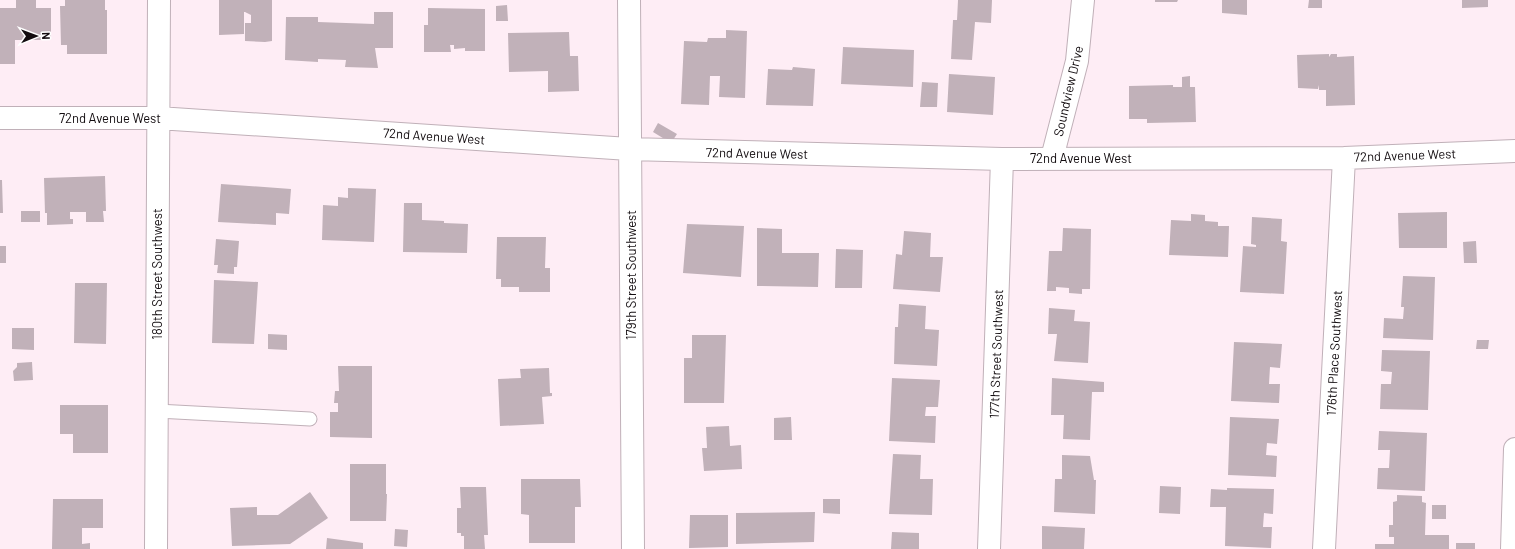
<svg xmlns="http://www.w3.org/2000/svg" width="1515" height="549" viewBox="0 0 1515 549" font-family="Barlow,sans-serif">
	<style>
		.building { fill: #c1b1b9 }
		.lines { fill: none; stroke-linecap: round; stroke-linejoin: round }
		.lane-casing { stroke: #c0b0b8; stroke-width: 15 }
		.street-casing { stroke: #c0b0b8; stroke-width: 24 }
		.lane { stroke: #fff; stroke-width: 13 }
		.street { stroke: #fff; stroke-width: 22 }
		.labels { text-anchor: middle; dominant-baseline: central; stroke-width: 3; stroke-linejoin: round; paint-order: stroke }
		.street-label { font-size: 13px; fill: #120c0f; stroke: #fff }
	</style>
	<rect width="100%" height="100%" fill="#feedf5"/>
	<path class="building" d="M 16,0 L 36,0 L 36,8 L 51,8 L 51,40 L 15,40 L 15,64 L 0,64 L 0,8 L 16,8 Z
		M 65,0 L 105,0 L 105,10 L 107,10 L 107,54 L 67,54 L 67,45 L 61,45 L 60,6 L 65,6 Z
		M 219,0 L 272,0 L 272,41 L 265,42 L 245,41 L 245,23 L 251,23 L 251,15 L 245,12 L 244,12 L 244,34 L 219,35 Z
		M 958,0 L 992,0 L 991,23 L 975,22 L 972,60 L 951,59 L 953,20 L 957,20 Z
		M 1155,0 L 1178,0 L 1177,2 L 1155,2 Z
		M 1222,0 L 1247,0 L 1247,15 L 1222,13 Z
		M 1309,0 L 1322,0 L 1322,8 L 1308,8 Z
		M 1462,0 L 1488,0 L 1488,7 L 1462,8 Z
		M 507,5 L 508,21 L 496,21 L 496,6 Z
		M 428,8 L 485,9 L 485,51 L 465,51 L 465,48 L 454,49 L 454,45 L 450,45 L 451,52 L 424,52 L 424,25 L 428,25 Z
		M 374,12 L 393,12 L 393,48 L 375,48 L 378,68 L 345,67 L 346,60 L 318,59 L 318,62 L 285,60 L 286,17 L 318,17 L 318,22 L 374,24 Z
		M 726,30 L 747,31 L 745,98 L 719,97 L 720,76 L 710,76 L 709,105 L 681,104 L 684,41 L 707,42 L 708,38 L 726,38 Z
		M 569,32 L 570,56 L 578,56 L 579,91 L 548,92 L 548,71 L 509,72 L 508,33 Z
		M 843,47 L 914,50 L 913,87 L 841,84 Z
		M 1329,54 L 1329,57 L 1331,54 L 1337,54 L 1337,57 L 1354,56 L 1355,105 L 1326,106 L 1326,90 L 1319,90 L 1319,85 L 1318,89 L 1298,88 L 1297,55 Z
		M 793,67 L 815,69 L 813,106 L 766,105 L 768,69 L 792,70 Z
		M 949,74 L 995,77 L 993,115 L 947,112 Z
		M 1190,76 L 1190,87 L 1195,87 L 1196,122 L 1147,123 L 1147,119 L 1129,119 L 1129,86 L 1173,85 L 1173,87 L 1182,87 L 1182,77 Z
		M 922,82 L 938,83 L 937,107 L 920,107 Z
		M 658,123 L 677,134 L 671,143 L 653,132 Z
		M 105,176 L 106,211 L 103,211 L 104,222 L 86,222 L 86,212 L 70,212 L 70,219 L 73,219 L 73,224 L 47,225 L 47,213 L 45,213 L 44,178 Z
		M 0,180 L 2,180 L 3,213 L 0,213 Z
		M 221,184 L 291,189 L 289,214 L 276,213 L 276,225 L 218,222 Z
		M 348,188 L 376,189 L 374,242 L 322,240 L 323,205 L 338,206 L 338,197 L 348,198 Z
		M 404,203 L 422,203 L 422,220 L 444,221 L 444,223 L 468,224 L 467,253 L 403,252 Z
		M 21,211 L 40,211 L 40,222 L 21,222 Z
		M 1447,212 L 1447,248 L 1399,248 L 1398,213 Z
		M 1191,214 L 1205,215 L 1205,221 L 1218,222 L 1218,226 L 1229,226 L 1228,257 L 1169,255 L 1171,220 L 1191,221 Z
		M 1252,217 L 1282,219 L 1281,241 L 1287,242 L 1284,294 L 1240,292 L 1243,246 L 1256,247 L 1256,245 L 1251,244 Z
		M 687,224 L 744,226 L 741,277 L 683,273 Z
		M 757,228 L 782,229 L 782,253 L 819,253 L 818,287 L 757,286 Z
		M 1063,228 L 1091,229 L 1090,289 L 1082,289 L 1082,294 L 1069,293 L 1069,288 L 1056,287 L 1056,291 L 1047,291 L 1049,251 L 1062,251 Z
		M 904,231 L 931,233 L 930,257 L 943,257 L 940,292 L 893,289 L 896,254 L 902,255 Z
		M 497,237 L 546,237 L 545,268 L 550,268 L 550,292 L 519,292 L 519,287 L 501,287 L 501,279 L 496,279 Z
		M 216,239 L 239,241 L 237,267 L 234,267 L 234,274 L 217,273 L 218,265 L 214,265 Z
		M 1476,241 L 1477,263 L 1464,263 L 1463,242 Z
		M 0,246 L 6,246 L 6,263 L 0,263 Z
		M 836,249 L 863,250 L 862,288 L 835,288 Z
		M 1403,276 L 1435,277 L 1433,340 L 1383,338 L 1384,318 L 1403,319 L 1404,307 L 1401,307 Z
		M 214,280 L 258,282 L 254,344 L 212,343 Z
		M 75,283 L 107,283 L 106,344 L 74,343 Z
		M 899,304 L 926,306 L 925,329 L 939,330 L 937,366 L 894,364 L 895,327 L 898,327 Z
		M 1049,308 L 1075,310 L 1074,321 L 1090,322 L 1088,363 L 1054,361 L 1057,334 L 1048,334 Z
		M 12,328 L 34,328 L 34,350 L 12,349 Z
		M 268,334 L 287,335 L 287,350 L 268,349 Z
		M 692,335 L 726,335 L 724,403 L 684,403 L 684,358 L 692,358 Z
		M 1477,340 L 1489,340 L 1488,349 L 1476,349 Z
		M 1234,342 L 1282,344 L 1280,368 L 1270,367 L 1269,384 L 1280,384 L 1279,403 L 1231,401 Z
		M 1382,350 L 1430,351 L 1428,410 L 1380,409 L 1381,384 L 1391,384 L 1392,372 L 1381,371 Z
		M 32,362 L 33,380 L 14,381 L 13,371 L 17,367 L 17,363 Z
		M 338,366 L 372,366 L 372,438 L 330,437 L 330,412 L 338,412 L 338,403 L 334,403 L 335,391 L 339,391 Z
		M 549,368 L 550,393 L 552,393 L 552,396 L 542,397 L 544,424 L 500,426 L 498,379 L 521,378 L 520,369 Z
		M 892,378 L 940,380 L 938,407 L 926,407 L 925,416 L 936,416 L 935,443 L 889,441 Z
		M 1052,378 L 1104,382 L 1104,392 L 1092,392 L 1090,440 L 1063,439 L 1064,415 L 1051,415 Z
		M 60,405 L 108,405 L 108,453 L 73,453 L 73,434 L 60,434 Z
		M 791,417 L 792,440 L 774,440 L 774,418 Z
		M 1230,417 L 1279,419 L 1277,444 L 1267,443 L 1266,455 L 1277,456 L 1276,477 L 1228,475 Z
		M 729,426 L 730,446 L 741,445 L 742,469 L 704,471 L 702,448 L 707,448 L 706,427 Z
		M 1379,431 L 1427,433 L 1425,491 L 1377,489 L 1378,468 L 1389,468 L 1390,450 L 1378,450 Z
		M 893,454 L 921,455 L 920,479 L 933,479 L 932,515 L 889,514 Z
		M 1062,455 L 1090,456 L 1094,480 L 1096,480 L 1095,514 L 1054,512 L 1055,479 L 1062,479 Z
		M 350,464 L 386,464 L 386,494 L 387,494 L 386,521 L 350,521 Z
		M 521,479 L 580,479 L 581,507 L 575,507 L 575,543 L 529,543 L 529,515 L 521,514 Z
		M 1160,486 L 1181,487 L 1180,514 L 1159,513 Z
		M 460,487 L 486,487 L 488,535 L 484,535 L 485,549 L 464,549 L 464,536 L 461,536 L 461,533 L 457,533 L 457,508 L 461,508 Z
		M 1227,488 L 1274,489 L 1273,514 L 1264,513 L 1263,527 L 1272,527 L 1271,548 L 1225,546 L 1226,507 L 1210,507 L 1211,489 L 1227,490 Z
		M 310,492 L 328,518 L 290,544 L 232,546 L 230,508 L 257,507 L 257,515 L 278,515 Z
		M 1397,495 L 1422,496 L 1422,502 L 1426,503 L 1425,535 L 1449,535 L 1449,549 L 1375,549 L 1375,544 L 1394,544 L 1394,537 L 1389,537 L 1389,525 L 1393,525 L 1393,502 L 1397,501 Z
		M 53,499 L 103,499 L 103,528 L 82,528 L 82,544 L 90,543 L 90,549 L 52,549 Z
		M 823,499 L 840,499 L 840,514 L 823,513 Z
		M 1432,505 L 1446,505 L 1446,519 L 1432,519 Z
		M 815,512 L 814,542 L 736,544 L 736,513 Z
		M 690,515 L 728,515 L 728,547 L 689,548 Z
		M 1042,526 L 1085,528 L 1084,549 L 1042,549 Z
		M 395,529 L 408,530 L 407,547 L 394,546 Z
		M 892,532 L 919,533 L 919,549 L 891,549 Z
		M 327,538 L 363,543 L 363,549 L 326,549 Z
		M 1456,543 L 1475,543 L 1475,549 L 1456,549 Z"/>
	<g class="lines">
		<g class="lane-casing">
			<path id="lane" d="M 157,411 L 310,419"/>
		</g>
		<g class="street-casing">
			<path id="street" d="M 629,0 L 633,549
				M 0,118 L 158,118 L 629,149 L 1002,159 L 1344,158 L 1515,151
				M 1052,158 L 1077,61 L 1083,0
				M 156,549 L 159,0
				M 989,549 L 1002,159
				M 1324,549 L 1344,158
				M 1512,549 L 1515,449"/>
		</g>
		<use href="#lane" class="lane"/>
		<use href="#street" class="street"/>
	</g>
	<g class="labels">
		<g class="street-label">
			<text transform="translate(1068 91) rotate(-77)">Soundview Drive</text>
			<text x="110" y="118">72nd Avenue West</text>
			<text transform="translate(434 136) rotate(4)">72nd Avenue West</text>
			<text transform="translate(757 153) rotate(1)">72nd Avenue West</text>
			<text transform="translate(1405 155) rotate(-2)">72nd Avenue West</text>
			<text x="1081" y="158">72nd Avenue West</text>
			<text transform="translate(157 274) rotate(-90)">180th Street Southwest</text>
			<text transform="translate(631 275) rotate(-90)">179th Street Southwest</text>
			<text transform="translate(1334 353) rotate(-87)">176th Place Southwest</text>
			<text transform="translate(996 354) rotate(-88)">177th Street Southwest</text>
		</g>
	</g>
	<g transform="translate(36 36) rotate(89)" stroke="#ffffff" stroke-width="3" paint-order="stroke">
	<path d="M0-3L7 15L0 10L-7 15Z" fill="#120c0f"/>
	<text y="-6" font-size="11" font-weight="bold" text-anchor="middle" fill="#120c0f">N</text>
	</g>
</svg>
